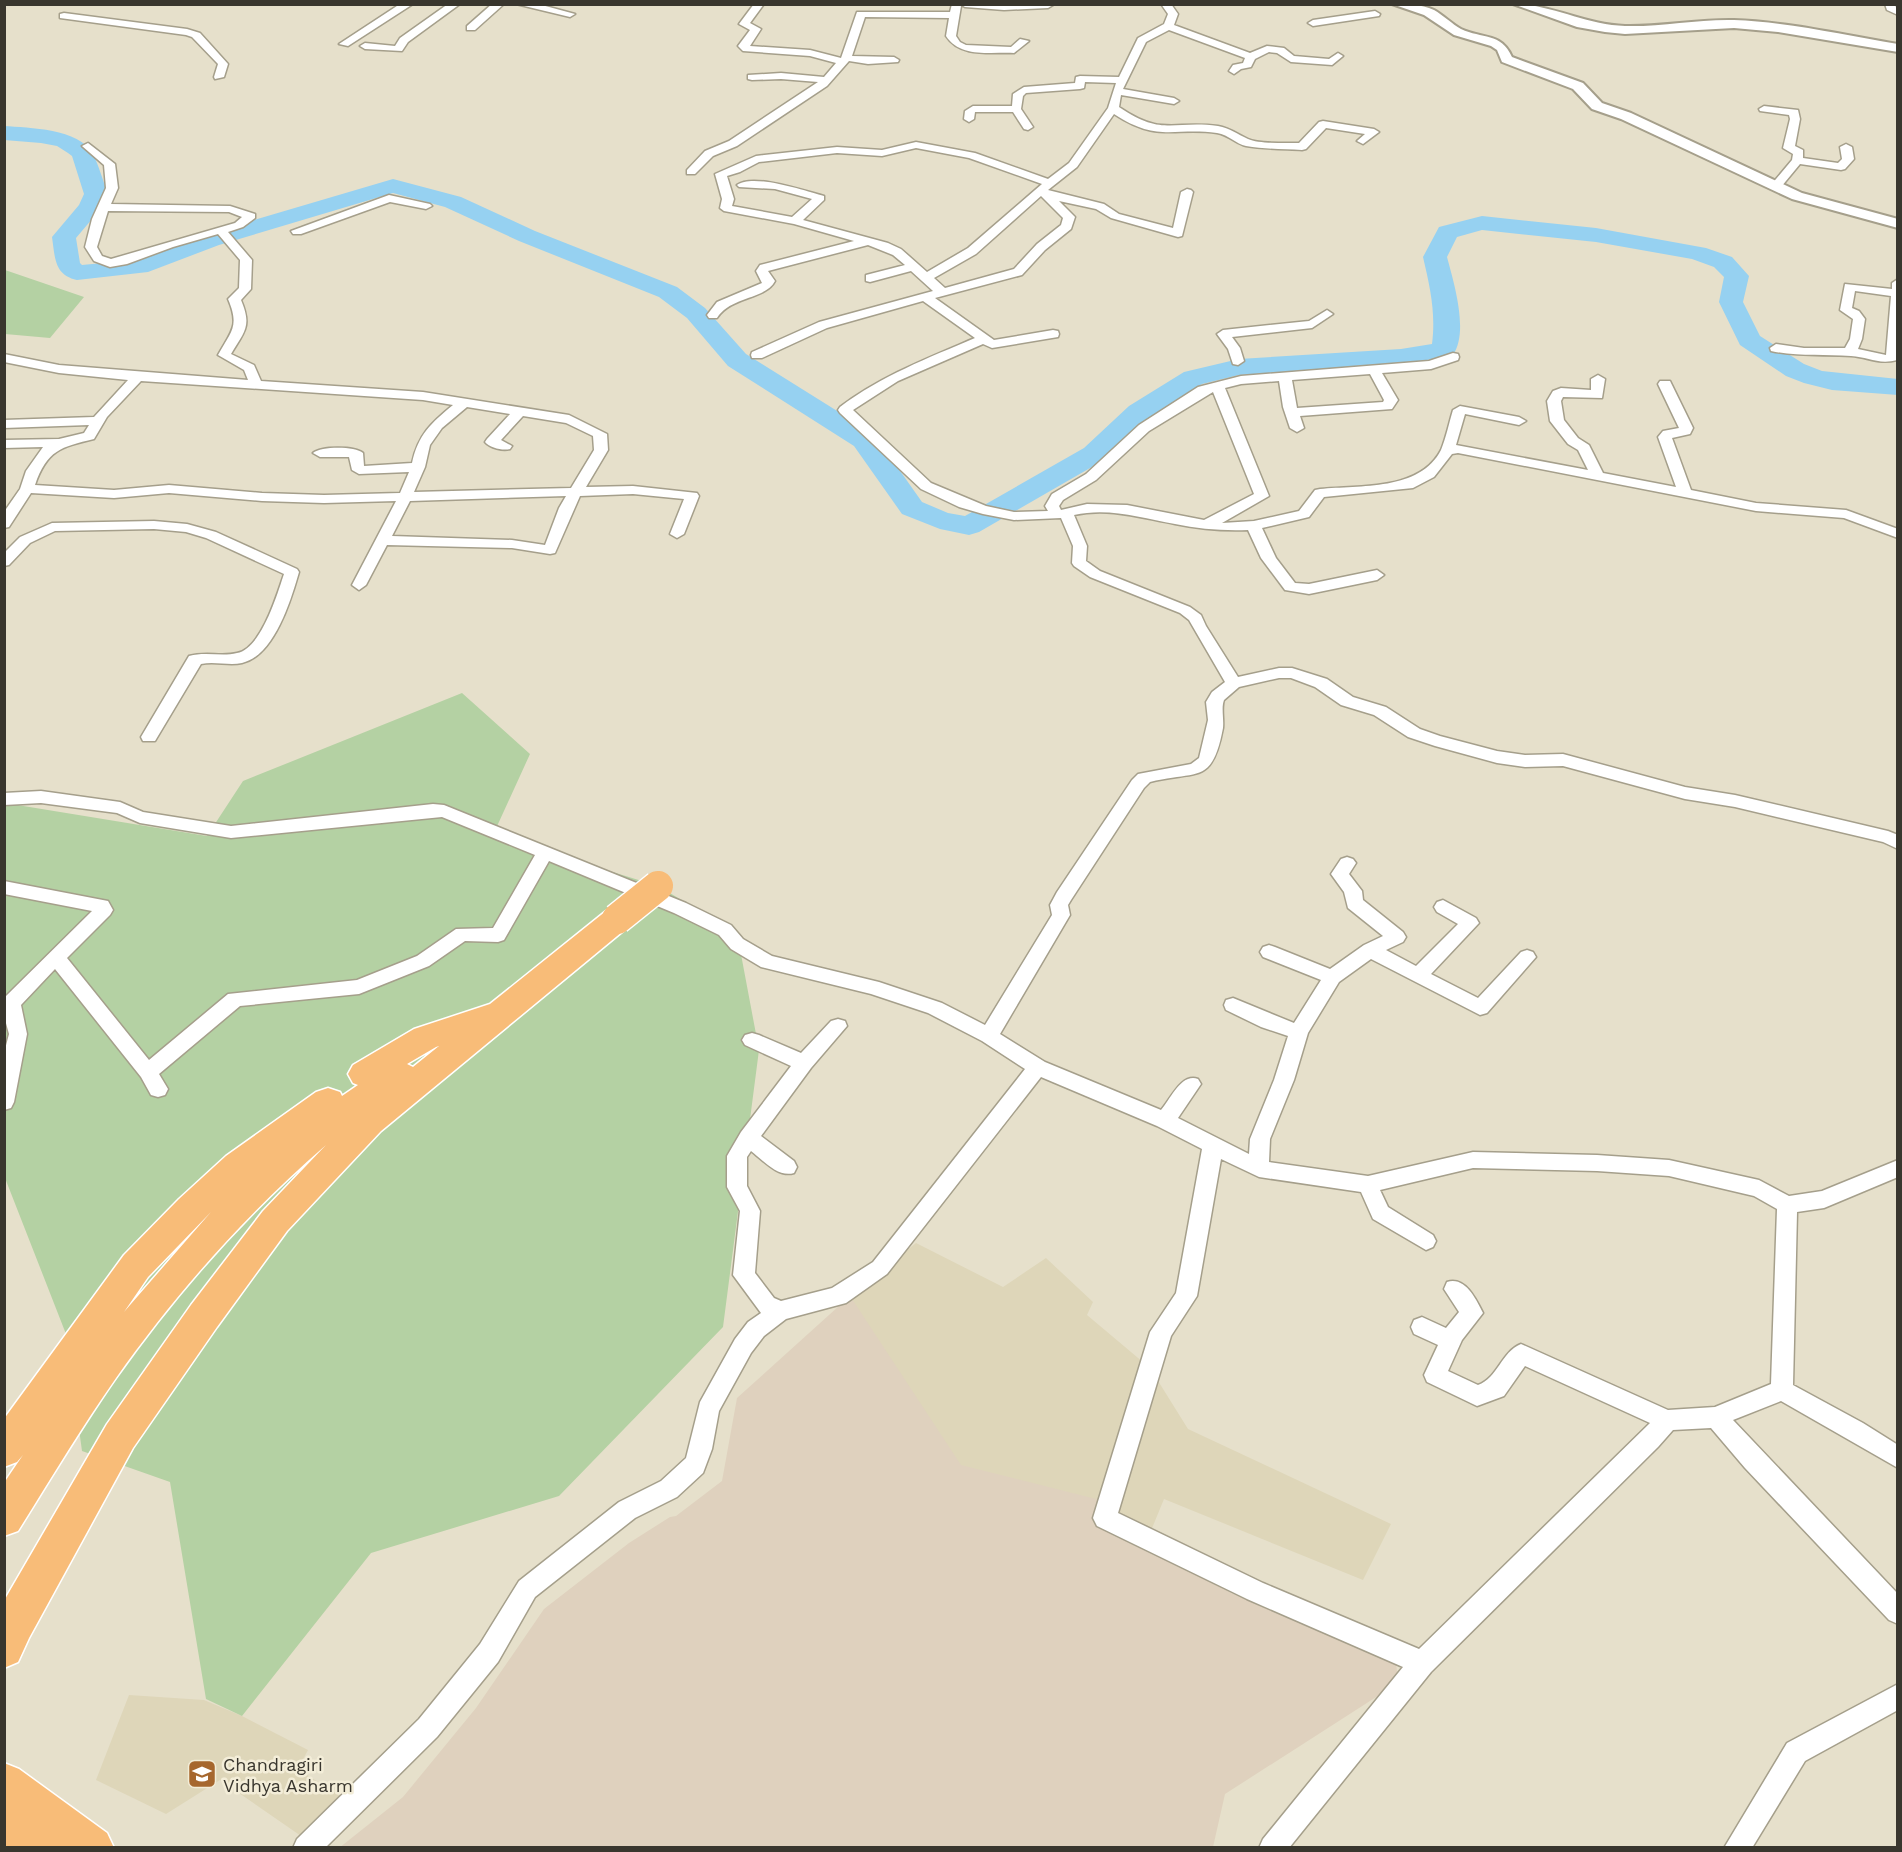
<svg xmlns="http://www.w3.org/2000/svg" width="1902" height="1852" viewBox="0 0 1902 1852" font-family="'Work Sans',sans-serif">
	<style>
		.commercial { fill: #dfd1be }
		.built { fill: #ded6b9 }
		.green { fill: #b4d1a3 }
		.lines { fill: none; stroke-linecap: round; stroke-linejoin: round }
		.river { fill: #96d1f1; fill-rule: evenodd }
		.minor-casing { stroke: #a59f8b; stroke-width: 3 }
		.tertiary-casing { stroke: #a59f8b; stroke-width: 4 }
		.trunk-casing { stroke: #fff; stroke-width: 3 }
		.minor { fill: #fff; fill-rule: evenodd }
		.tertiary { fill: #fff; fill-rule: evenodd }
		.trunk { fill: #f8bc78; fill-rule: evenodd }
		.trunk-bridge-casing { stroke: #fff; stroke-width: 33; stroke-linecap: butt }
		.trunk-bridge { stroke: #f8bc78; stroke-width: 30 }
		.labels { text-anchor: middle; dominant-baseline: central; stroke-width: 5; stroke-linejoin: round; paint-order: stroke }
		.near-poi-label { font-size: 18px; fill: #39362e; stroke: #f3edd8; text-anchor: start }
	</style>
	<rect width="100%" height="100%" fill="#e6e0cb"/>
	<path class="commercial" d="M 850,1296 L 1108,1502 L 1148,1539 L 1231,1593 L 1316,1630 L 1396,1661 L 1398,1683 L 1225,1794 L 1213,1847 L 339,1848 L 403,1797 L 476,1708 L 544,1609 L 629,1543 L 670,1517 L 676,1516 L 722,1481 L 737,1398 Z"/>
	<path class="built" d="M 916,1243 L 1003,1287 L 1046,1258 L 1093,1302 L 1087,1315 L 1150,1368 L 1188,1429 L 1391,1524 L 1363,1580 L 1164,1499 L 1148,1538 L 1108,1502 L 961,1465 L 850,1296 Z
		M 129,1695 L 204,1700 L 242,1716 L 308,1750 L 298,1769 L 360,1809 L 328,1847 L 317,1847 L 220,1780 L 166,1814 L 96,1780 Z"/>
	<path class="green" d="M 4,270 L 5,270 L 84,297 L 50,338 L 5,334 Z
		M 462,693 L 530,754 L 493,835 L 658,886 L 737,933 L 759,1050 L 723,1327 L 559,1496 L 371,1553 L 242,1716 L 206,1699 L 170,1482 L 82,1451 L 66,1334 L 5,1178 L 5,803 L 207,836 L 243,781 Z"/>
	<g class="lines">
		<path class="river" d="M 4,126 C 29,128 79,128 93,154 C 99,166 103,181 108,194 L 98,212 L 76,238 L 80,263 L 82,265 L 135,260 L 203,235 L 393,179 L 461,197 L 535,231 L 677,287 L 705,308 L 746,354 L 874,434 L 922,502 L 948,513 L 965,516 L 1084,448 L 1129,406 L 1184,372 L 1239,359 L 1401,349 L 1432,344 C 1436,313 1430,287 1423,257 L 1439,227 L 1482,216 L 1596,228 L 1706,248 L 1732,257 L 1749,276 L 1743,302 L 1760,336 L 1804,364 L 1822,371 L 1898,379 L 1898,395 L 1832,390 L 1804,383 L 1786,376 L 1740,345 L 1719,302 L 1724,277 L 1714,267 L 1692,259 L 1596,242 L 1482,230 L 1457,237 L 1447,257 C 1454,283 1469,332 1453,355 L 1401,365 L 1239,375 L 1202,384 L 1149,418 L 1104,460 L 979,532 L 969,535 L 940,529 L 902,514 L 854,446 L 728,366 L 687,318 L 659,297 L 519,241 L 445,207 L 393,193 L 219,245 L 148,272 L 77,280 C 54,275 55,257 52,237 L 79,205 L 84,194 L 72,156 L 68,153 L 57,146 L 41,143 L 4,140 Z"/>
		<g class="minor-casing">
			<path id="minor" d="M 400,4 L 413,4 L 348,46 L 339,44 Z
				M 448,4 L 460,4 L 408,42 L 402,51 L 365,49 L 360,46 L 365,43 L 395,46 L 400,38 Z
				M 492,4 L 504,4 L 475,30 L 467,30 L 467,26 Z
				M 516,4 L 538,4 L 575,14 L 570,17 Z
				M 754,4 L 764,4 L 750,23 L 761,29 L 750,46 L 810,50 L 841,58 L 857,12 L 950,12 L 952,4 L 961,6 L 956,36 L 960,42 L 966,45 L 1011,47 L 1020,39 L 1029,41 L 1014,53 C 990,52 960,58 946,36 L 949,18 L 865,17 L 852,56 L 894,57 L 899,60 L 898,62 L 868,64 L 849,61 L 827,86 L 737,146 L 713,156 L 695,174 L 687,174 L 687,170 L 705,151 L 729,141 L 818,82 L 781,79 L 752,80 L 748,79 L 748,75 L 781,73 L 824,77 L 836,63 L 810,56 L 743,51 L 738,46 L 750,30 L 739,24 Z
				M 960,4 L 1053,4 L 1053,5 L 1048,8 L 1004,10 L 965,7 Z
				M 1161,4 L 1171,4 L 1178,14 L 1174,25 L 1250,53 L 1267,46 L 1284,48 L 1294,56 L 1329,59 L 1338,53 L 1343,56 L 1332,65 L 1291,62 L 1277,53 L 1269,52 L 1255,59 L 1251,67 L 1241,69 L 1234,74 L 1229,71 L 1233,65 L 1243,63 L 1245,58 L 1169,30 L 1146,42 L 1123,89 L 1174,98 L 1179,101 L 1174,104 L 1121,95 L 1119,107 C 1163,137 1173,120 1218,126 C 1230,128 1237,134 1248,139 C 1258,144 1286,143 1299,143 L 1319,122 L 1323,121 L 1374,129 L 1379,132 L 1363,144 L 1357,141 L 1365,134 L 1326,128 L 1306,149 L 1302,150 C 1284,149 1264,149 1246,146 C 1236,144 1229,135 1217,133 C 1173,127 1158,143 1114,114 L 1077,167 L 1048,190 L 1104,204 L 1119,214 L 1173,228 L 1181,192 L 1187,189 L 1191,190 L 1193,192 L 1182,236 L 1178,237 L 1111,218 L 1096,209 L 1059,201 L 1075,217 L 1071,229 L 1045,250 L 1022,275 L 935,298 L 994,340 L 1053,330 L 1058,331 L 1059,334 L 1058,337 L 992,348 L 983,344 L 898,381 L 853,410 L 931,483 L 986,506 L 1014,512 L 1048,511 L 1045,506 L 1052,494 L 1086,474 L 1139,425 L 1198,387 L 1241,376 L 1429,361 L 1453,353 L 1458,354 L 1459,357 L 1458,360 L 1431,369 L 1382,373 L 1398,400 L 1392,409 L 1300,416 L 1304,428 L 1297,432 L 1290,428 L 1283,407 L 1279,381 L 1241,384 L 1225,388 L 1269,496 L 1222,523 L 1254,521 L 1299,511 L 1315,490 L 1320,489 C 1360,485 1420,491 1441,450 C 1446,438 1449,423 1453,410 L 1460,406 L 1519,417 L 1526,421 L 1519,425 L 1465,414 L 1456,445 L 1588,470 L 1578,450 L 1568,444 L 1550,421 L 1547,401 L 1553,391 L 1561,388 L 1591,390 L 1591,379 L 1598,375 L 1605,379 L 1602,398 L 1563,397 L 1561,401 L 1564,420 L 1578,438 L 1589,445 L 1603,473 L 1676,487 L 1658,437 L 1663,431 L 1679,428 L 1658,384 L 1660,381 L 1670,381 L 1693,428 L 1690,434 L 1672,438 L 1691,490 L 1756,503 L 1846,510 L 1898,529 L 1898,538 L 1844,518 L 1756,511 L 1458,453 L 1452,454 L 1434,477 L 1413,488 L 1324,497 L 1309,517 L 1262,528 L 1276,558 L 1295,583 L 1309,584 L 1377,570 L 1384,575 L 1377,580 L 1309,594 L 1285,590 L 1261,558 L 1248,530 C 1223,531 1199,529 1175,524 C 1141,518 1109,507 1074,515 L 1087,546 L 1086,561 L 1100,571 L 1190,607 L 1201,615 L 1206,626 L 1238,677 L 1279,668 L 1292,668 L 1327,679 L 1353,697 L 1386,707 L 1420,729 L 1440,736 L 1497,751 L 1525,755 L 1563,754 L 1685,787 L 1735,795 L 1888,831 L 1898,835 L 1898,849 L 1883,842 L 1735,807 L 1685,799 L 1563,766 L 1525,767 L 1497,763 L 1435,746 L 1408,737 L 1374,715 L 1341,705 L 1315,687 L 1291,678 L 1279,678 L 1239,687 L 1224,700 C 1221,708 1224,718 1223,728 C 1212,786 1197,770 1150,782 L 1144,788 L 1071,900 L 1068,905 L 1070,915 L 1000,1034 L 1045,1062 L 1161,1110 C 1171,1099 1181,1073 1198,1079 L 1201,1084 L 1178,1118 L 1249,1154 L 1250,1139 L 1274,1080 L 1288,1036 L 1261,1027 L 1226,1010 L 1224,1005 L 1226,1000 L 1233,998 L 1294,1023 L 1321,980 L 1263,957 L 1260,952 L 1263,947 L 1269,945 L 1275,947 L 1330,969 L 1364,945 L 1383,936 L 1348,908 L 1344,892 L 1331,874 L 1341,859 L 1347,857 L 1353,859 L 1356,863 L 1349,874 L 1362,891 L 1363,900 L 1403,932 L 1406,937 L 1403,942 L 1386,950 L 1416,966 L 1458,924 L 1437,912 L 1434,907 L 1437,902 L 1443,900 L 1476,918 L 1479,923 L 1431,974 L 1478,998 L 1521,952 L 1527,950 L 1533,952 L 1536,957 L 1487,1013 L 1480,1015 L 1371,959 L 1339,982 L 1308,1033 L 1294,1080 L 1270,1139 L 1269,1162 L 1368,1176 L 1473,1152 L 1597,1155 L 1669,1160 L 1759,1180 L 1789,1196 L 1822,1191 L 1898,1160 L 1898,1177 L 1824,1208 L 1797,1212 L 1793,1385 L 1863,1423 L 1898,1445 L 1898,1468 L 1781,1401 L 1733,1420 L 1898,1594 L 1898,1624 L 1889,1620 L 1745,1468 L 1711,1428 L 1673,1430 L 1658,1447 L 1431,1672 L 1289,1848 L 1259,1848 L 1263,1839 L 1403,1667 L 1247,1599 L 1097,1526 L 1093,1518 L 1150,1332 L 1176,1293 L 1202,1149 L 1157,1126 L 1041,1077 L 887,1274 L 846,1303 L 786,1319 L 764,1336 L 751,1353 L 719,1411 L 712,1449 L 703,1473 L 677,1497 L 635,1518 L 535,1597 L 498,1662 L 437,1737 L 325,1848 L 293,1848 L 297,1839 L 419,1719 L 480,1644 L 519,1581 L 619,1502 L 661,1481 L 686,1458 L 700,1402 L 735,1339 L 748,1322 L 761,1313 L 733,1275 L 740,1211 L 727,1187 L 727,1156 L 741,1132 L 791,1066 L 745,1045 L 742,1040 L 745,1035 L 752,1033 L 759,1035 L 801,1053 L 831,1021 L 838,1019 L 845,1021 L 847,1026 L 811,1068 L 761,1136 L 794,1161 L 797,1167 L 794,1173 C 778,1178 763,1160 751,1151 L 747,1157 L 747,1186 L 760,1211 L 755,1273 L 774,1298 L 781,1301 L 832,1288 L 873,1262 L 1025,1069 L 982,1041 L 928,1013 L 871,994 L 761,967 L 731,949 L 719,935 L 674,913 L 549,861 L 504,940 L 498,942 L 465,941 L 429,966 L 359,994 L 240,1006 L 159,1074 L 168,1089 L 165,1095 L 158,1097 L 151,1095 L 141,1077 L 55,969 L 21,1005 L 27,1034 L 14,1102 L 11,1108 L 4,1110 L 4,1053 L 9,1034 L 4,1016 L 4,998 L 92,911 L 4,894 L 4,881 L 108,901 L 113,910 L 110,915 L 67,958 L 149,1060 L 228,994 L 357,980 L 417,956 L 456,929 L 493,928 L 535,855 L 442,817 L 231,838 L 140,823 L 117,813 L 41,803 L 4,805 L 4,793 L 41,791 L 120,802 L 143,812 L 231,826 L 433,804 L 444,805 L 686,903 L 731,925 L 743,939 L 772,956 L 879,982 L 942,1003 L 985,1025 L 1052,915 L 1050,905 L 1057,892 L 1132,780 L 1138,774 L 1191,764 L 1199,758 L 1208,720 L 1206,702 L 1212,692 L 1225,682 L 1189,620 L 1180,613 L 1090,577 L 1074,566 L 1072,563 L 1073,546 L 1061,518 L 1014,520 L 983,514 L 959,507 L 921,489 L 840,413 L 838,410 L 840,407 C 881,376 928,358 975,338 L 923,301 L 827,328 L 762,358 L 752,358 L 751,355 L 752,352 L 819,322 L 933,291 L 911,271 L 870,282 L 866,281 L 866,275 L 905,265 L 893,255 L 868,245 L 768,271 L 775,281 C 765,300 731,296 717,318 L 709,318 L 707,315 L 717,302 L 762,283 L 756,271 L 760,265 L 854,241 L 794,224 L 724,211 L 720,208 L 722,199 L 715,174 L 756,156 L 837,147 L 882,150 L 916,142 L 975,153 L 1048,179 L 1069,163 L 1108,108 L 1116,83 L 1085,82 L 1084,88 L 1080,89 L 1026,93 L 1023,96 L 1021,109 L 1033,127 L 1028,130 L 1024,129 L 1013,112 L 975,112 L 974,119 L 969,122 L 964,119 L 965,111 L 973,106 L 1012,106 L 1013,94 L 1024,87 L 1075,83 L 1076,77 L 1080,76 L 1119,77 L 1138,38 L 1164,24 L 1168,14 ZM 916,148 L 969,158 L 1042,184 L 968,248 L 927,272 L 901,249 L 888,243 L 803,220 L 824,200 L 824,196 C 805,191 753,173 737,185 L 739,187 L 775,189 L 812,199 L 792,217 L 732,206 L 734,199 L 727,176 L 740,172 L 759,162 L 837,153 L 882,156 ZM 1041,196 L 1063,218 L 1061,225 L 1037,244 L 1014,269 L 945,288 L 934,278 L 976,254 ZM 1370,374 L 1384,400 L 1383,402 L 1297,408 L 1292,380 ZM 1213,392 L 1254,494 L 1204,520 L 1127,505 L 1087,504 L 1061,510 L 1059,506 L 1063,500 L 1096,480 L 1149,431 ZM 1221,1159 L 1259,1177 L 1361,1192 L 1373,1219 L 1426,1250 L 1433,1247 L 1436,1241 L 1433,1235 L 1388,1207 L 1380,1190 L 1473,1168 L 1597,1171 L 1669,1176 L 1754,1196 L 1777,1209 L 1771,1384 L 1715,1407 L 1668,1410 L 1521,1344 C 1501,1352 1498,1378 1478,1385 L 1448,1371 L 1462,1340 L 1483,1313 C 1476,1299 1465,1276 1447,1282 L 1444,1289 L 1459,1312 L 1446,1328 L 1422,1317 L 1414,1320 L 1411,1327 L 1414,1334 L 1438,1345 L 1424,1375 L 1427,1382 L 1477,1406 L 1504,1396 L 1525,1366 L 1650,1423 L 1419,1649 L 1263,1583 L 1118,1513 L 1171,1336 L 1197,1296 Z
				M 1885,4 L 1895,4 L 1898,15 L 1887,10 Z
				M 1375,11 L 1380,14 L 1379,16 L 1313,26 L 1308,23 L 1313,20 Z
				M 64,13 L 187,29 L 200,33 L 228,64 L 224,77 L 215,79 L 214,77 L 218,64 L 192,37 L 186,35 L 60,18 L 60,14 Z
				M 1764,106 L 1798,110 L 1800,119 L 1795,146 L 1803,150 L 1803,158 L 1838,163 L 1842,159 L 1840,147 L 1846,144 L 1852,147 L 1854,159 L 1845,169 L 1841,170 L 1800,164 L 1781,187 L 1773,187 L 1771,185 L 1792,160 L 1793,154 L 1783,148 L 1790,119 L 1789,115 L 1760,111 L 1759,109 Z
				M 88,143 L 115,164 L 118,188 L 111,204 L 230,206 L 255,214 L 255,218 L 243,227 L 228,232 L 252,260 L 251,289 L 241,300 C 252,326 245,331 231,354 L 254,365 L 261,381 L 423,392 L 569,415 L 607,434 L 608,450 L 586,487 L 633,486 L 697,493 L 699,496 L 684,534 L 677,538 L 670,534 L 684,499 L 633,494 L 580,496 L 555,553 L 550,554 L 512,548 L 387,545 L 366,585 L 359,590 L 352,585 L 396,501 L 324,503 L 262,501 L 169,493 L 114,498 L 31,493 L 9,527 L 4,528 L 4,512 L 20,489 L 26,471 L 43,447 L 4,448 L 4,440 L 59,439 L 84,433 L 89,425 L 4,428 L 4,420 L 94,417 L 128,380 L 59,373 L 4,362 L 4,354 L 59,365 L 248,380 L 244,370 L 218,355 C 231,331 240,327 228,299 L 239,288 L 240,260 L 218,234 L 173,247 L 127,264 L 110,267 L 94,261 L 85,247 L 92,219 L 106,188 L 104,165 L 82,146 ZM 108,211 L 229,212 L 242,217 L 235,223 L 111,259 L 102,256 L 97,247 ZM 141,381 L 423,400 L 453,405 C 431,423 418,435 412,463 L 364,466 L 363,453 C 355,446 321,446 313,453 L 320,457 L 349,457 L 352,470 L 359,474 L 409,472 L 400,493 L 324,495 L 262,493 L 169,485 L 114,490 L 35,485 C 47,450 61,447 94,439 L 107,417 ZM 467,407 L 510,414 L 487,439 L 485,442 C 490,448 503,451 510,449 L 512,446 L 501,440 L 523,416 L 566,423 L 593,436 L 594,450 L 571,488 L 414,492 L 425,467 L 430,445 L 442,428 ZM 566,496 L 559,508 L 545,545 L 512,540 L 392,536 L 410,501 Z
				M 389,195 L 430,204 L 432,206 L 426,209 L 390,202 L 301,234 L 293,234 L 291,231 Z
				M 1898,279 L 1897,360 C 1879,365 1868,357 1851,356 C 1824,354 1798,357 1771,351 L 1770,348 L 1776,344 L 1804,348 L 1845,348 L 1850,339 L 1853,319 L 1840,310 L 1845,284 L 1892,289 L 1892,283 ZM 1855,291 L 1891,296 L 1886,355 L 1858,349 L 1862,339 L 1865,319 L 1859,311 L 1852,308 Z
				M 1327,310 L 1333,314 L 1312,328 L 1232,337 L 1240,348 L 1244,361 L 1238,365 L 1233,364 L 1228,349 L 1217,334 L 1223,330 L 1309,321 Z
				M 154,521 L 187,524 L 216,532 L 297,569 L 299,572 C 291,600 274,656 242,663 C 229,666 215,661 201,664 L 155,741 L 143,741 L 141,737 L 189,656 C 206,651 221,657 237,653 C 261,649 277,595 284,574 L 206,538 L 186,532 L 154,529 L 55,531 L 30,543 L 9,565 L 4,566 L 4,553 L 20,537 L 52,523 Z
				M 1898,1684 L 1898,1710 L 1805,1761 L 1752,1848 L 1724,1848 L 1787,1743 Z"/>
		</g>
		<g class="tertiary-casing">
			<path id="tertiary" d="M 1392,4 C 1406,4 1421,4 1434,10 C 1443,15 1452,24 1461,29 C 1482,39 1501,32 1512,57 L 1583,83 L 1602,103 L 1631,113 L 1802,193 L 1898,219 L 1898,228 L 1792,199 L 1621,119 L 1592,109 L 1573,89 L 1502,62 L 1497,50 L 1491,46 L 1454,35 L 1424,15 Z
				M 1513,4 C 1551,4 1586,25 1625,26 C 1661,27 1698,19 1734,20 C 1789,22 1844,35 1898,44 L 1898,52 L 1778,32 L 1734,28 L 1625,34 L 1605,32 L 1577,27 Z"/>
		</g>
		<g class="trunk-casing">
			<path id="trunk" d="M 617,908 L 628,911 L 632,919 L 628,927 L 381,1131 L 287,1231 L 217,1327 L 133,1448 L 29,1638 L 18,1662 L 4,1668 L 4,1601 L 107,1424 L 191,1305 L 263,1211 L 326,1145 C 247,1213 176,1293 116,1378 C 81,1428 50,1480 18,1531 L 4,1536 L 4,1483 L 23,1455 L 17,1462 L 4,1467 L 4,1419 L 124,1255 L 179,1199 L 226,1156 L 316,1092 L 328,1088 L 340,1092 L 342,1096 L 358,1085 L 353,1083 L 348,1074 L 353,1065 L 414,1029 L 490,1004 L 606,911 ZM 439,1046 L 413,1067 L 407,1064 L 436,1047 ZM 211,1212 L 124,1312 L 148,1277 Z
				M 4,1763 L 19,1769 L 107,1833 L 114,1848 L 4,1848 Z"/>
		</g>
		<use href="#minor" class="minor"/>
		<use href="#tertiary" class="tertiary"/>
		<use href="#trunk" class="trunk"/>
		<g class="trunk-bridge-casing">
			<path id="trunk-bridge" d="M 617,919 L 658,886"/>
		</g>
		<use href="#trunk-bridge" class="trunk-bridge"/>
	</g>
	<defs>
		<g id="school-square" transform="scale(1.5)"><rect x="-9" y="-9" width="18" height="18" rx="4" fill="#a6672e" stroke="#f3edd8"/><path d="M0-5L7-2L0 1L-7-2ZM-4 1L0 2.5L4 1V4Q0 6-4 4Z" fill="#fff"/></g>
	</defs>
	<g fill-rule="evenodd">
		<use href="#school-square" x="202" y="1774"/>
	</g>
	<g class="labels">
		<g class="near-poi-label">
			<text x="223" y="1764">Chandragiri<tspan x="223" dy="21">Vidhya Asharm</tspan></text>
		</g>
	</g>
	<rect width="1902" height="1852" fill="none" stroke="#39362e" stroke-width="12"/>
</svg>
